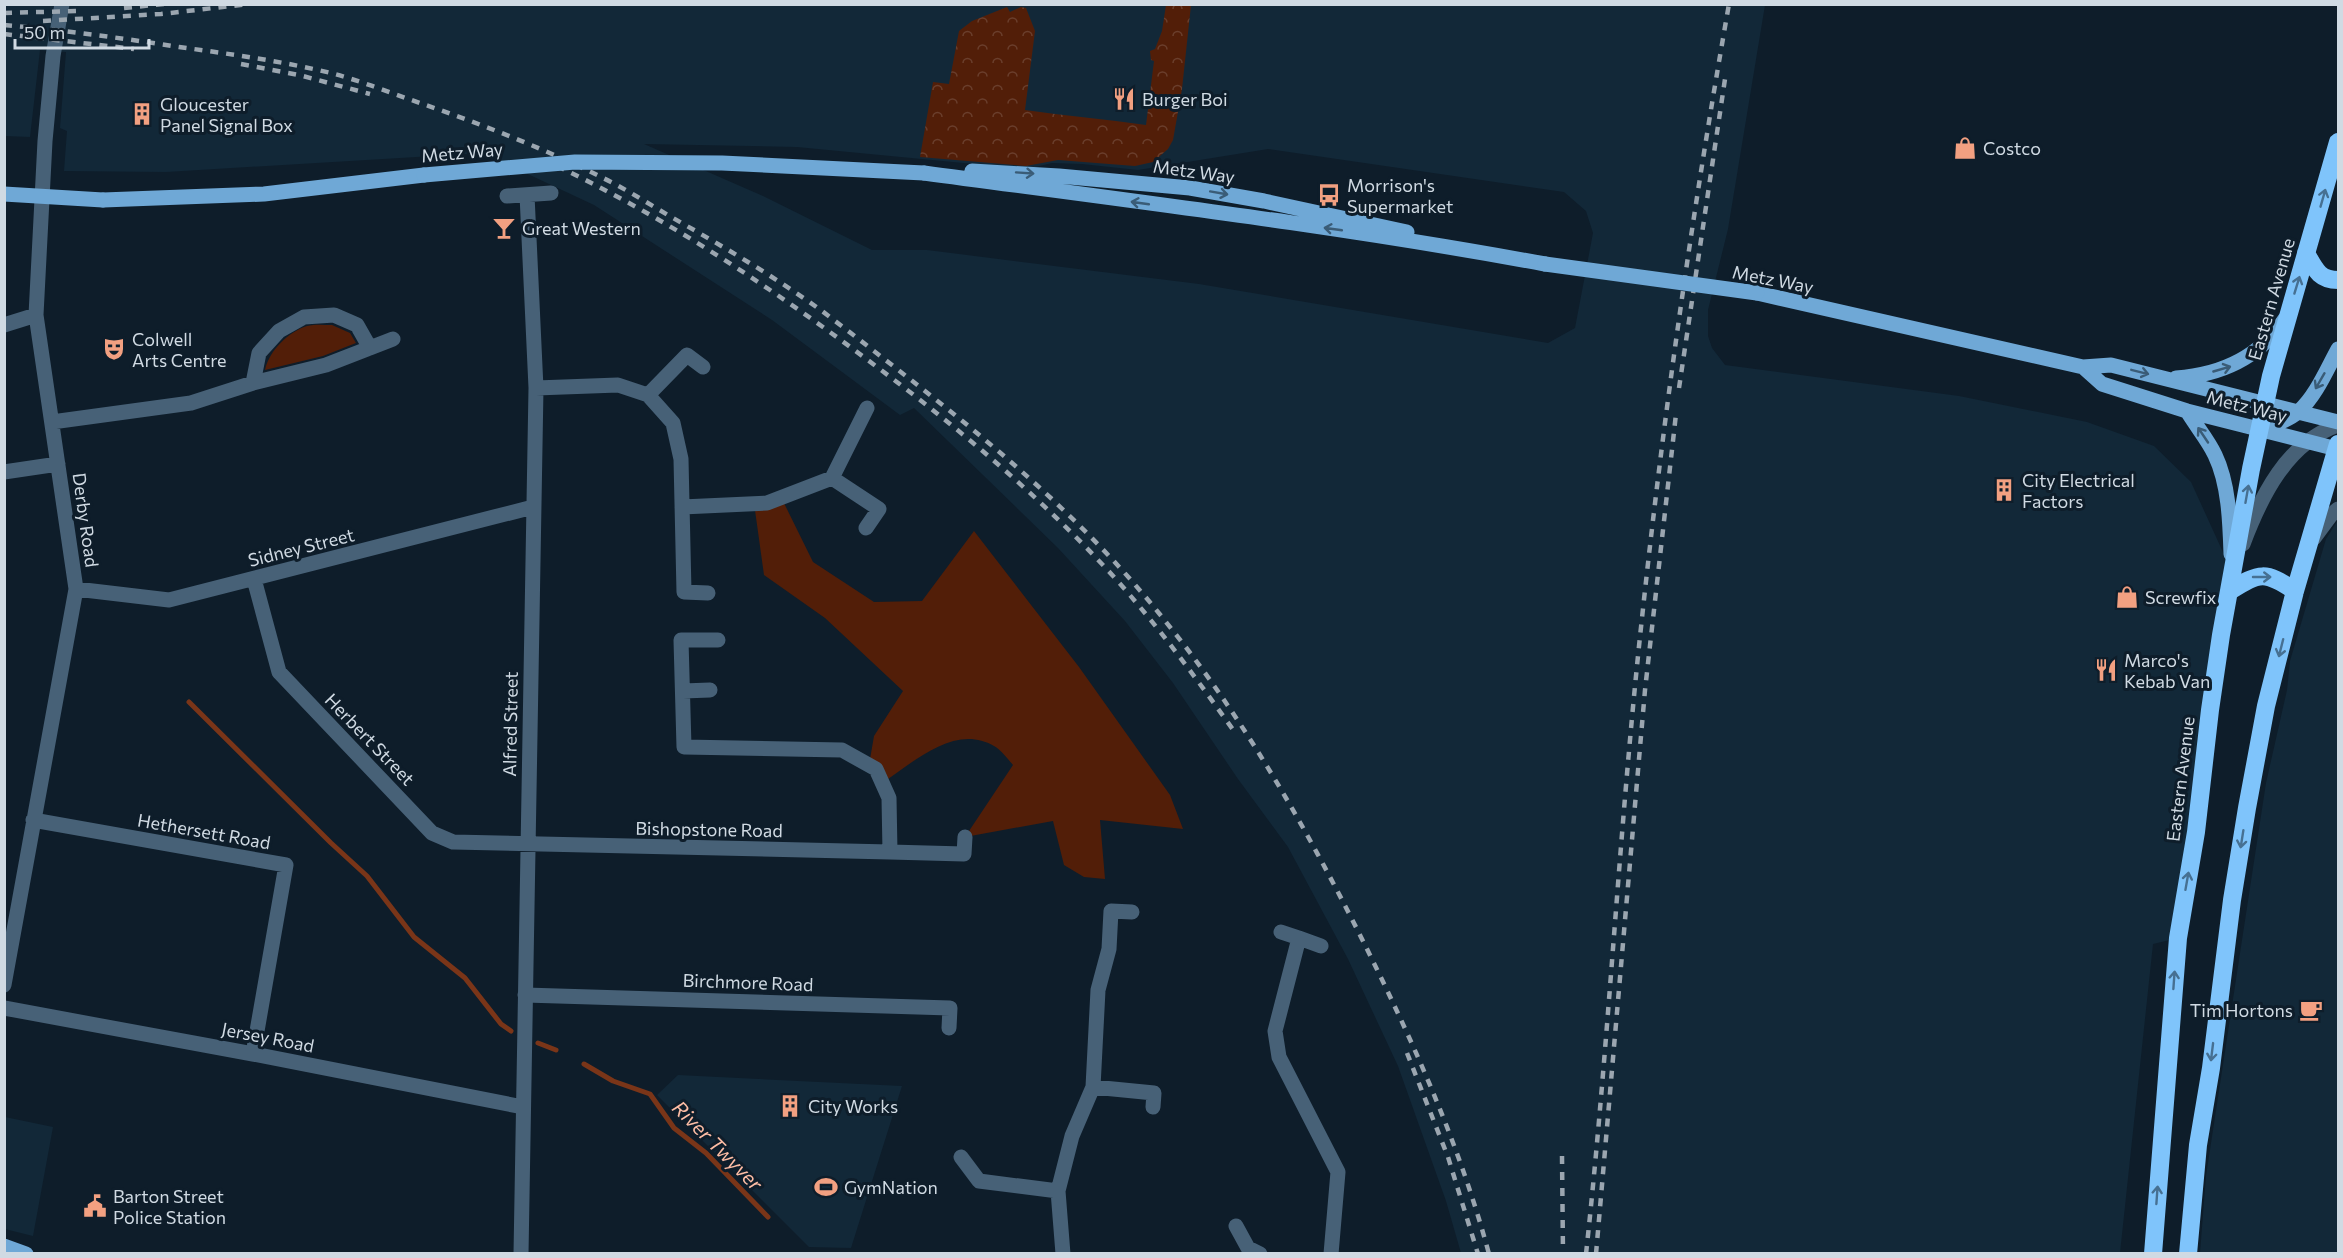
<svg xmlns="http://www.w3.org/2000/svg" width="2343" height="1258" viewBox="0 0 2343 1258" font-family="Commissioner,sans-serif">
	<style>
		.built { fill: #122838; fill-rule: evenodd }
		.green { fill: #521e08 }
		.forest { fill: url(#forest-crowns) }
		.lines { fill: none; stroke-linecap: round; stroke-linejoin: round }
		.stream { stroke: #7a3518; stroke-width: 5 }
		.minor { stroke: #476177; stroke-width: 15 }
		.major { stroke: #6fa8d6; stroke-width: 15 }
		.highway { stroke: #7fc4fb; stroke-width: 18 }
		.rail { stroke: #9ba6b0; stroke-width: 4.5; stroke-dasharray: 8 8; stroke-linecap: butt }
		.major-bridge { stroke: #6fa8d6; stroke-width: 15 }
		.oneway { stroke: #3a5c77 }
		.oneway2 { stroke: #467092 }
		.labels { text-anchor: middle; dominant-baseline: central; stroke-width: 6; stroke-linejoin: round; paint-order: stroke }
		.poi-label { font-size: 18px; fill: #d0dae3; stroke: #0e1d2a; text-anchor: start }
		.street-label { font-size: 18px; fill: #d0dae3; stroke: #0e1d2a }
		.water-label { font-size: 20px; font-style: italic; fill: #fdbda5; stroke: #0e1d2a }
	</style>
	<defs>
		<pattern id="forest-crowns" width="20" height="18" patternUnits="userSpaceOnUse" patternTransform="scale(1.5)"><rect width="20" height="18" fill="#521e08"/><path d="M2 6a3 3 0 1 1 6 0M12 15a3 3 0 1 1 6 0" fill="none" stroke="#6a3e2c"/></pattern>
	</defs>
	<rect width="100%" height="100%" fill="#0e1d2a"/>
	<path class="built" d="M 5,5 L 1765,5 L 1728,229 L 1708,310 L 1708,336 L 1712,348 L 1725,365 L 1959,396 L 2087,422 L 2154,446 L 2191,482 L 2232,572 L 2178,938 L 2153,944 L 2120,1253 L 1461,1253 L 1446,1201 L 1398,1066 L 1348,959 L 1288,847 L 1238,779 L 1173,683 L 1125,621 L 1058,548 L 914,408 L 900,415 L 772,320 L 594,205 L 483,153 L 166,172 L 64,171 L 67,131 L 60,128 L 66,52 L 40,50 L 30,137 L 5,136 ZM 644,144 L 797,147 L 1027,169 L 1052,163 L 1082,164 L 1138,170 L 1268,149 L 1564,192 L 1586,211 L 1593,233 L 1575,328 L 1548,343 L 1199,284 L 927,250 L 872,250 L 763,196 Z
		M 2338,520 L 2338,1253 L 2200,1253 L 2206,1176 L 2266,783 L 2287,690 L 2290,661 L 2326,539 Z
		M 678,1075 L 902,1086 L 851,1248 L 809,1247 L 657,1095 Z
		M 5,1117 L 53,1127 L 33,1236 L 5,1229 Z"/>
	<path class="green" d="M 332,325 L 350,333 L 356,343 L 323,356 L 265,370 C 269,351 288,332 307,326 C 315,324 324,325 332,325 Z
		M 781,497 L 813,562 L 874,602 L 922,601 L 974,531 L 1079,667 L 1170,795 L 1183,829 L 1100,820 L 1105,879 L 1084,877 L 1064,865 L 1053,821 L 965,837 L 1013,765 C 1008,759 1001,750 994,746 C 955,723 914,762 882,783 L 869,765 L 874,736 L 903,691 L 825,618 L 764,575 L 754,503 Z"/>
	<path class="forest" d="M 1166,5 L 1191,5 L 1182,89 L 1173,140 L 1168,149 L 1153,162 L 1135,166 L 1058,160 L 1026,166 L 920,157 L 933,82 L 949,84 L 959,31 L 972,21 L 1007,7 L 1010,12 L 1021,7 L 1026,8 L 1035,31 L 1025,110 C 1065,116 1106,119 1146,125 L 1154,61 L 1151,60 L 1150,51 L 1155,49 L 1162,31 Z"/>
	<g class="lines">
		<path class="stream" d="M 189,702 L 331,843 L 367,876 L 414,937 L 465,978 L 501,1024 L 511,1031
			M 538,1043 L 556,1050
			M 584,1064 L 613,1081 L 650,1094 L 674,1128 L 706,1153 L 768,1217"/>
		<path class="minor" d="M 507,196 L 551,193
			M 4,325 L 36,315
			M 253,383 L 259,353 L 279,331 L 304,317 L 334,315 L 357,325 L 370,348
			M 536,388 L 618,385 L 648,395 L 673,423 L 681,459 L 684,592 L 708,593
			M 648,395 L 687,355 L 703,367
			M 52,422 L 191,403 L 253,383 L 326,365 L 393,339
			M 4,472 L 58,464
			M 832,478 L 879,509 L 866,528
			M 682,507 L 767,503 L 832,478 L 867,408
			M 2314,538 L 2331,515 L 2338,509
			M 2243,544 C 2261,496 2287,443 2338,425
			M 254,579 L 279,672 L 432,833 L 453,842 L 890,852
			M 76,589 L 169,600 L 533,507
			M 718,640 L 681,640 L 684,747 L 842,750 L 876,769 L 889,798 L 890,852 L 964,854 L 965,837
			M 683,691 L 710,690
			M 33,820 L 286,865 L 253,1054
			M 1281,932 L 1299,938
			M 1321,946 L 1299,938 L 1275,1031 L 1279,1057 L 1338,1172 L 1331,1254
			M 4,985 L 76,589 L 36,315 L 45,141 L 53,56 L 62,4
			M 525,995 L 950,1008 L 949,1028
			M 4,1008 L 253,1054 L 523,1107
			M 1093,1087 L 1154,1093 L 1153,1107
			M 961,1157 L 979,1181 L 1058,1191
			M 1236,1226 L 1248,1248 L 1260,1254
			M 521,1254 L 536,388 L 527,195
			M 1063,1254 L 1058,1191 L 1072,1136 L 1093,1087 L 1098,990 L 1109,949 L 1111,911 L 1132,912"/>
		<path class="major" d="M 972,171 L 1059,176 L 1190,188 L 1264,201 L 1407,232
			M 924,173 C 1132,201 1339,226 1545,264
			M 103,200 L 264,194 L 424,175
			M 1757,293 L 2083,367 L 2111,365 L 2338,422
			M 2083,367 L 2102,384 L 2187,411 L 2337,449
			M 2176,378 C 2221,375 2259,358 2285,319
			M 2187,411 C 2196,426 2208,440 2215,455 C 2229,484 2230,523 2231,554
			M 2261,430 C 2273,425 2288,421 2298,412 C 2316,396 2327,369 2338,349
			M 4,1246 L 26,1254"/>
		<path class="highway" d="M 2306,253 C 2315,269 2319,280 2338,280
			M 2230,591 C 2260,572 2265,571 2295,591
			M 2153,1254 L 2178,938 L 2196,832 L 2210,710 L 2221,635 L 2251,469 L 2271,376 L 2338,142
			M 2188,1254 L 2198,1145 L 2211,1068 L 2232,900 L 2247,808 L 2266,706 L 2295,591 L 2338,444"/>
		<path class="rail" d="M 124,8 L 164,4
			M 4,13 L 76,11
			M 43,21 L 161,14 L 249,4
			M 4,25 C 63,30 121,38 179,47 C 230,54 281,61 331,73 C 361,81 391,93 420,103 C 481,124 543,148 601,177 C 626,189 649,204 673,218 C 724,247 775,277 822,311 C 855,336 888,362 920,387 C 1010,458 1095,532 1166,622 C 1246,721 1309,833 1366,947 C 1415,1046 1460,1146 1489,1254
			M 4,34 L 134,49
			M 241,64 L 299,75 L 370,94
			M 557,166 C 666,218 769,286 865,358 C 954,424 1039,495 1114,577 C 1158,626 1196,678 1234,731
			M 1679,388 L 1725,79
			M 1407,1053 L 1448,1157 L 1478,1254
			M 1562,1156 L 1563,1254
			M 1586,1254 C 1609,1042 1619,829 1642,618 C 1664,412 1693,208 1729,4
			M 1596,1254 L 1645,690 L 1676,414"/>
		<path class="major-bridge" d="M 424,175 L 575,162 L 722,163 L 924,173
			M 4,194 L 103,200
			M 1545,264 L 1757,293"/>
	</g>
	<defs><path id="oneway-shaft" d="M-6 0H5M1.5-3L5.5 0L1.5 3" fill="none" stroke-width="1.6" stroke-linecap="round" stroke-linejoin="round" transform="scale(1.5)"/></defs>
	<g class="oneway">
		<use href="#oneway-shaft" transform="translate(1025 173) rotate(4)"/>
		<use href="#oneway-shaft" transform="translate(1219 193) rotate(10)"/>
		<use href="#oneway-shaft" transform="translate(1140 203) rotate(-172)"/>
		<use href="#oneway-shaft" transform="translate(1333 229) rotate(-172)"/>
		<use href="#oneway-shaft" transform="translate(2222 369) rotate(-16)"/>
		<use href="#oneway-shaft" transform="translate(2140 372) rotate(14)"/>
		<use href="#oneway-shaft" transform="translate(2320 381) rotate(120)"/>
		<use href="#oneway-shaft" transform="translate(2203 435) rotate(-124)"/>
	</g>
	<g class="oneway2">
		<use href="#oneway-shaft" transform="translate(2323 198) rotate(-74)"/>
		<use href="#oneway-shaft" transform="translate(2297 285) rotate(-73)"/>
		<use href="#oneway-shaft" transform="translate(2247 494) rotate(-80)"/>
		<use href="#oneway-shaft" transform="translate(2262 577)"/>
		<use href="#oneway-shaft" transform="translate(2281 648) rotate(104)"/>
		<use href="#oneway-shaft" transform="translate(2242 839) rotate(99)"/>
		<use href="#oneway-shaft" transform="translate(2187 881) rotate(-80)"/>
		<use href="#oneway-shaft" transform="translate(2174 980) rotate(-86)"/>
		<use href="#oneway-shaft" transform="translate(2212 1052) rotate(97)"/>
		<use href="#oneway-shaft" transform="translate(2157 1195) rotate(-86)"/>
	</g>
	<defs>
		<g id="restaurant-bare" transform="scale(1.8)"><path d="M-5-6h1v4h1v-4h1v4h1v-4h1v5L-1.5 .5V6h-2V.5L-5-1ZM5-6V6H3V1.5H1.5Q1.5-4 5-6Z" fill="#f2a081" stroke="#0e1d2a" stroke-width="2.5" paint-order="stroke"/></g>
		<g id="building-bare" transform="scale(1.8)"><path d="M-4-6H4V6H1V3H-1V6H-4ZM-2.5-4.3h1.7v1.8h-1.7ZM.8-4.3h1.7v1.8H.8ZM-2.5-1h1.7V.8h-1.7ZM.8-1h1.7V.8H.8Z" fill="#f2a081" stroke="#0e1d2a" stroke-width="2.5" paint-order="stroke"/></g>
		<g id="shop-bare" transform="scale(1.8)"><path d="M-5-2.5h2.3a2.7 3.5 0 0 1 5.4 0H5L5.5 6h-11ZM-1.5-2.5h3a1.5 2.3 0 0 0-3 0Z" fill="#f2a081" stroke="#0e1d2a" stroke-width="2.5" paint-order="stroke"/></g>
		<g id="bus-bare" transform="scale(1.8)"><path d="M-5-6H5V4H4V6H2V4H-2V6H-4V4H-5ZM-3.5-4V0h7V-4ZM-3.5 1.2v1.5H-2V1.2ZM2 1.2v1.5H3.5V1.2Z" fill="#f2a081" stroke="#0e1d2a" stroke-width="2.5" paint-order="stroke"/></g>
		<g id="bar-bare" transform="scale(1.8)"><path d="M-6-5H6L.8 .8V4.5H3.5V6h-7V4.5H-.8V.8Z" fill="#f2a081" stroke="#0e1d2a" stroke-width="2.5" paint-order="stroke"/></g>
		<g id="theatre-bare" transform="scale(1.8)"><path d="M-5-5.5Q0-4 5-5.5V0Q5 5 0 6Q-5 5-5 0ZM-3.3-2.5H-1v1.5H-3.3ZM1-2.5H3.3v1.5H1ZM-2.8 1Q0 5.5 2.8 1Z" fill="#f2a081" stroke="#0e1d2a" stroke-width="2.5" paint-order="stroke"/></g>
		<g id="cafe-bare" transform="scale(1.8)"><path d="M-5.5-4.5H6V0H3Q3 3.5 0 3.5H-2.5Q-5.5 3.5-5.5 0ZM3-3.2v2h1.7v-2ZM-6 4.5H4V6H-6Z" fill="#f2a081" stroke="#0e1d2a" stroke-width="2.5" paint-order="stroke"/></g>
		<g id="stadium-bare" transform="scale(1.8)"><path d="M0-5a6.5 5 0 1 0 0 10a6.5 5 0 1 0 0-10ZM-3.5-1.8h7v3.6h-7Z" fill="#f2a081" stroke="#0e1d2a" stroke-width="2.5" paint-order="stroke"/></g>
		<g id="civic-bare" transform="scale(1.8)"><path d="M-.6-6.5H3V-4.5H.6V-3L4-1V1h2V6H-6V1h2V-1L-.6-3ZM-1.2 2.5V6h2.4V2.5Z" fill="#f2a081" stroke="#0e1d2a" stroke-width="2.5" paint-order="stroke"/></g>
	</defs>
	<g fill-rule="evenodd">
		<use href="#restaurant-bare" x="1124" y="99"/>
		<use href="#building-bare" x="142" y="114"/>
		<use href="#shop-bare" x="1965" y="148"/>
		<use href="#bus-bare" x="1329" y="195"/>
		<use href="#bar-bare" x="504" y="228"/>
		<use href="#theatre-bare" x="114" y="349"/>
		<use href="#building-bare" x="2004" y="490"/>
		<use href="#shop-bare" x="2127" y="597"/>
		<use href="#restaurant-bare" x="2106" y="670"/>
		<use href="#cafe-bare" x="2311" y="1010"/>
		<use href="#building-bare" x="790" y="1106"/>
		<use href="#stadium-bare" x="826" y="1187"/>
		<use href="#civic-bare" x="95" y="1206"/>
	</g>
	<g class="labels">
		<g class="poi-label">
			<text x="1142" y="99">Burger Boi</text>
			<text x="160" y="104">Gloucester<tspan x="160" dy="21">Panel Signal Box</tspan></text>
			<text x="1983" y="148">Costco</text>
			<text x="1347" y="185">Morrison's<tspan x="1347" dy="21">Supermarket</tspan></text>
			<text x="522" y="228">Great Western</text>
			<text x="132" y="339">Colwell<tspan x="132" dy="21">Arts Centre</tspan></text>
			<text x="2022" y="480">City Electrical<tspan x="2022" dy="21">Factors</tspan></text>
			<text x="2145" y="597">Screwfix</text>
			<text x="2124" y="660">Marco's<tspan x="2124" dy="21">Kebab Van</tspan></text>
			<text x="2293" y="1010" text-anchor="end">Tim Hortons</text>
			<text x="808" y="1106">City Works</text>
			<text x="844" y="1187">GymNation</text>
			<text x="113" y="1196">Barton Street<tspan x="113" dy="21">Police Station</tspan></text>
		</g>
		<g class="street-label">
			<text transform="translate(462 152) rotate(-5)">Metz Way</text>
			<text transform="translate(1194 171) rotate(8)">Metz Way</text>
			<text transform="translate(1773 279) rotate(11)">Metz Way</text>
			<text transform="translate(2271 299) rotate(-74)">Eastern Avenue</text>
			<text transform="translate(2247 406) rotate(14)">Metz Way</text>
			<text transform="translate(86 520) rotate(82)">Derby Road</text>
			<text transform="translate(301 547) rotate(-14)">Sidney Street</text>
			<text transform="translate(510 724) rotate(-89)">Alfred Street</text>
			<text transform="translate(370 739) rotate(46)">Herbert Street</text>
			<text transform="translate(2180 779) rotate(-83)">Eastern Avenue</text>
			<text transform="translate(709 829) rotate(1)">Bishopstone Road</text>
			<text transform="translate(204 831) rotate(10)">Hethersett Road</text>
			<text transform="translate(748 982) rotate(2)">Birchmore Road</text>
			<text transform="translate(268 1037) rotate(11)">Jersey Road</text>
		</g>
		<g class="water-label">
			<text transform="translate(718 1145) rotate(45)">River Twyver</text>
		</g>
	</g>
	<rect width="2343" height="1258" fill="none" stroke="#d0dae3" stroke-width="12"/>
	<path d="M15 39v9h134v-9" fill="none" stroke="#d0dae3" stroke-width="3"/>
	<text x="24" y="39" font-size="18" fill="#d0dae3" stroke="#0e1d2a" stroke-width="4.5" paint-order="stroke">50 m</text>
</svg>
